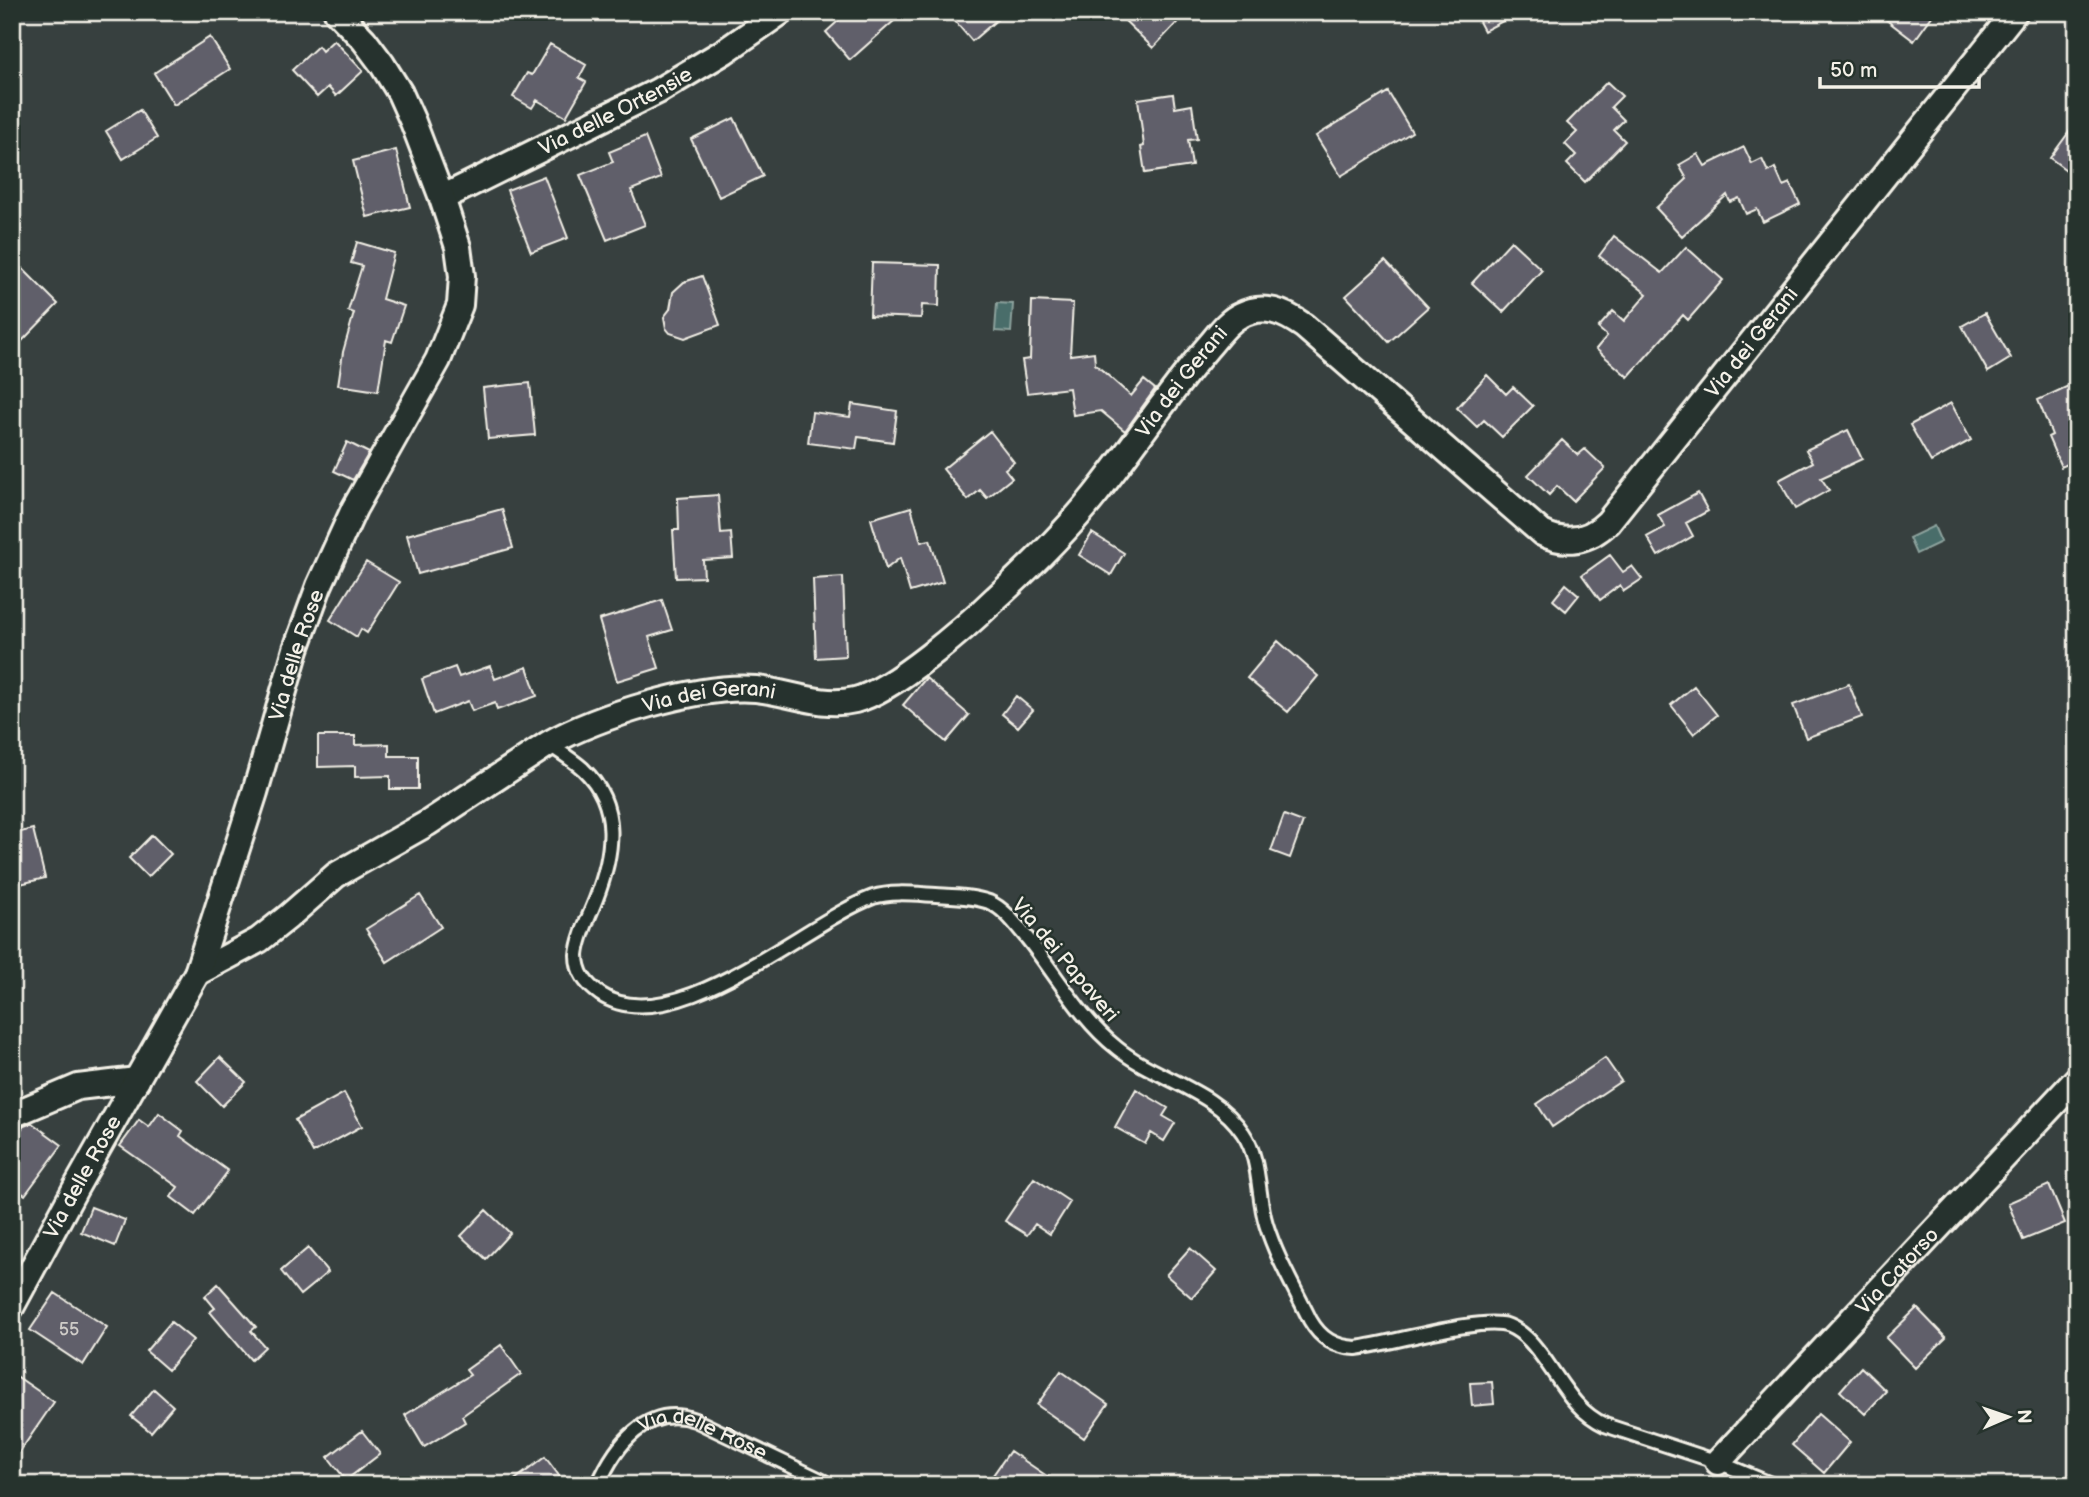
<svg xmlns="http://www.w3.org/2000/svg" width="2089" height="1497" viewBox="0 0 2089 1497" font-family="'Balsamiq Sans',sans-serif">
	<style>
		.water { fill: #486d6b; stroke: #8da29d; stroke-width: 2 }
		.building { fill: #605e6a; stroke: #f4f1e8; stroke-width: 2 }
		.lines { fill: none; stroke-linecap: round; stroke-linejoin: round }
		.service-casing { stroke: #f4f1e8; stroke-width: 18 }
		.minor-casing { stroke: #f4f1e8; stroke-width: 30 }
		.service { stroke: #26332d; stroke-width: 12 }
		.minor { stroke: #26332d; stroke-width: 24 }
		.labels { text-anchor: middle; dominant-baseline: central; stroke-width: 5; stroke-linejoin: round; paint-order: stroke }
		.number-label { font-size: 18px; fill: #cfccc8 }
		.street-label { font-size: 21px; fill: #f4f1e8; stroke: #26332d }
	</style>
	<rect width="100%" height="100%" fill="#37403f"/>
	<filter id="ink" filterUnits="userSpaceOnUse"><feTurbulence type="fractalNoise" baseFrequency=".0143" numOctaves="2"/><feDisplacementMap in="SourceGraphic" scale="14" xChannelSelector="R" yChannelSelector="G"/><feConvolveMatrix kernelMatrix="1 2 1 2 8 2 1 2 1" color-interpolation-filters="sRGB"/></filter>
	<g filter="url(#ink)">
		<path class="water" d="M 997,303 L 1013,304 L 1011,332 L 995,331 Z
			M 1934,526 L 1941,542 L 1916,554 L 1909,538 Z"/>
		<path class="building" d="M 848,12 L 904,12 L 850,60 L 826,32 Z
			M 947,12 L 1006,12 L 972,41 Z
			M 1116,12 L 1187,12 L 1153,48 Z
			M 1474,12 L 1520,12 L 1484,31 Z
			M 1876,12 L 1935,12 L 1914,41 Z
			M 210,37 L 230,69 L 174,105 L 154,73 Z
			M 334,40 L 363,71 L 336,96 L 328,87 L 317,97 L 292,70 L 318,46 L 322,51 Z
			M 550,44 L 586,65 L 579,78 L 586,82 L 566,117 L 537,100 L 532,108 L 513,97 L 527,73 L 532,75 Z
			M 1607,82 L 1622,96 L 1611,107 L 1624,120 L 1614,130 L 1625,141 L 1585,182 L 1567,164 L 1576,155 L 1565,144 L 1577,132 L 1567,123 Z
			M 1388,92 L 1412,132 L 1341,176 L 1316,136 Z
			M 1173,94 L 1175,108 L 1192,105 L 1197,139 L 1188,140 L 1192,166 L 1145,173 L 1141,147 L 1144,146 L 1138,99 Z
			M 140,110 L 157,138 L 123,159 L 106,131 Z
			M 734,118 L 763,176 L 719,197 L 691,139 Z
			M 2077,121 L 2077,178 L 2050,158 Z
			M 645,137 L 661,178 L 631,190 L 645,225 L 607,240 L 580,175 L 613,162 L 609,152 Z
			M 1744,147 L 1752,164 L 1762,159 L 1768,172 L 1775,168 L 1783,186 L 1790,183 L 1800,204 L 1763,222 L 1757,209 L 1746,214 L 1739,198 L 1730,202 L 1727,195 L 1682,236 L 1656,208 L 1687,179 L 1679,165 L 1698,154 L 1705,166 Z
			M 396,150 L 410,207 L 367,217 L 353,161 Z
			M 544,176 L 568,238 L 531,252 L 507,190 Z
			M 1614,236 L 1662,273 L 1686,247 L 1723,280 L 1688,320 L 1683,315 L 1628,377 L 1596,349 L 1607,336 L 1598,328 L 1613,311 L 1624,321 L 1647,294 L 1599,256 Z
			M 1511,241 L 1542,270 L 1503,312 L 1472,283 Z
			M 357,242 L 394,253 L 382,299 L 404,306 L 392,342 L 386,340 L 378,391 L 338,385 L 343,352 L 354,313 L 348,311 L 362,266 L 351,263 Z
			M 1385,261 L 1428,307 L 1389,342 L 1346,296 Z
			M 872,263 L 940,265 L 939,306 L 922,305 L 921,318 L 870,316 Z
			M 22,268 L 58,304 L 22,341 L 12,331 L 12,277 Z
			M 702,276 L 720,325 L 685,338 L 670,333 L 666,328 L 664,317 L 670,309 L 673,292 L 684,282 Z
			M 1032,301 L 1073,303 L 1070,355 L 1094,352 L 1095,364 L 1131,396 L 1144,380 L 1155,389 L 1125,431 L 1101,411 L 1073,415 L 1069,388 L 1027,393 L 1022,360 L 1030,359 Z
			M 1985,313 L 2011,358 L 1988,372 L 1962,326 Z
			M 1487,375 L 1506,394 L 1513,387 L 1533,406 L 1502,437 L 1484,420 L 1477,427 L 1457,408 Z
			M 2077,382 L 2077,460 L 2061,467 L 2048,437 L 2052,435 L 2038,400 Z
			M 530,383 L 535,435 L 488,439 L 483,388 Z
			M 1951,403 L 1971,440 L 1931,462 L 1910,425 Z
			M 852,404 L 897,411 L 893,442 L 858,437 L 856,449 L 808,443 L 812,412 L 850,417 Z
			M 1848,430 L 1862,459 L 1821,478 L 1829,490 L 1795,509 L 1779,480 L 1813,462 L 1806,450 Z
			M 990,431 L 1014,462 L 1005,469 L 1012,478 L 987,498 L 980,490 L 968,500 L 943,469 Z
			M 1562,440 L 1578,455 L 1585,449 L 1605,468 L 1573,501 L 1557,486 L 1549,495 L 1528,475 Z
			M 347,442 L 369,453 L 353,480 L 334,471 Z
			M 1698,493 L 1708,511 L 1686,523 L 1693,536 L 1658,556 L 1647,537 L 1665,527 L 1658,515 Z
			M 718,495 L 721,534 L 731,533 L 733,558 L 703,560 L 704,577 L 676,578 L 673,530 L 679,530 L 678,498 Z
			M 911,507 L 921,542 L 930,540 L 943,582 L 910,592 L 900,558 L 886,569 L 871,519 Z
			M 502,509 L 513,548 L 418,574 L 407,535 Z
			M 1092,533 L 1124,553 L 1111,575 L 1079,555 Z
			M 1610,555 L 1623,572 L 1632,566 L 1642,579 L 1624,591 L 1620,585 L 1600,600 L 1582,575 Z
			M 366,562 L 399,582 L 367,633 L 361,629 L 357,637 L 330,620 Z
			M 843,577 L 846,656 L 816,658 L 813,579 Z
			M 1566,584 L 1579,595 L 1566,611 L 1553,600 Z
			M 662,600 L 672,630 L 649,637 L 659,668 L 617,681 L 599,620 Z
			M 1278,641 L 1318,676 L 1288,712 L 1247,678 Z
			M 490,666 L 495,679 L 527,667 L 537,696 L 497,710 L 495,703 L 472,711 L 468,701 L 434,714 L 422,679 L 455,667 L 459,677 Z
			M 926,678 L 969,715 L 946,742 L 903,705 Z
			M 1849,684 L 1862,717 L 1806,738 L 1793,705 Z
			M 1694,686 L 1717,715 L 1694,734 L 1671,705 Z
			M 1016,696 L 1033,710 L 1018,727 L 1002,714 Z
			M 318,736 L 355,736 L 355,745 L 389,744 L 389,756 L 418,756 L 418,789 L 390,789 L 390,776 L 355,777 L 355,766 L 318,767 Z
			M 1284,815 L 1303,822 L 1290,858 L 1271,851 Z
			M 33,829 L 45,878 L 12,886 L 12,834 Z
			M 152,835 L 171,854 L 148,877 L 129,858 Z
			M 420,895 L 441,927 L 387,962 L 366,929 Z
			M 220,1057 L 246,1082 L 222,1106 L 197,1081 Z
			M 1605,1058 L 1621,1081 L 1552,1127 L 1537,1104 Z
			M 1136,1089 L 1168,1108 L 1163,1116 L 1175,1123 L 1164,1141 L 1151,1133 L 1145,1144 L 1115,1127 Z
			M 344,1093 L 362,1126 L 313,1153 L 295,1120 Z
			M 159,1113 L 183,1131 L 180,1136 L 228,1171 L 195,1215 L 171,1197 L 178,1187 L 120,1146 L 139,1120 L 149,1127 Z
			M 32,1123 L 62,1145 L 25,1195 L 12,1186 L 12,1142 L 24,1126 Z
			M 1034,1178 L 1070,1202 L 1050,1234 L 1035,1224 L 1027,1235 L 1005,1221 Z
			M 2049,1185 L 2065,1223 L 2023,1240 L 2008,1203 Z
			M 91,1207 L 125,1220 L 115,1246 L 81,1232 Z
			M 486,1210 L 510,1233 L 486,1259 L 461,1236 Z
			M 308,1248 L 328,1272 L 300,1295 L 281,1271 Z
			M 1190,1248 L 1216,1271 L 1192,1298 L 1166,1275 Z
			M 218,1284 L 256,1327 L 251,1331 L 265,1347 L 251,1360 L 210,1312 L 215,1308 L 205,1296 Z
			M 55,1293 L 107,1327 L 83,1365 L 30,1330 Z
			M 1917,1308 L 1946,1338 L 1915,1368 L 1886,1338 Z
			M 171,1322 L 193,1340 L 168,1370 L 146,1351 Z
			M 501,1345 L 521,1374 L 462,1416 L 465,1422 L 424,1447 L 405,1415 L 470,1375 L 466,1370 Z
			M 1861,1367 L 1886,1391 L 1865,1414 L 1840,1391 Z
			M 1061,1371 L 1108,1404 L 1084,1438 L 1037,1405 Z
			M 12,1373 L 54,1402 L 12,1463 Z
			M 1492,1382 L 1494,1404 L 1472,1406 L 1470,1383 Z
			M 154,1389 L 173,1406 L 151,1432 L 131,1416 Z
			M 1818,1414 L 1850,1442 L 1824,1473 L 1792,1445 Z
			M 362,1431 L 380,1454 L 346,1480 L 328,1457 Z
			M 1010,1451 L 1060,1485 L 986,1485 Z
			M 545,1457 L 566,1485 L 508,1485 Z"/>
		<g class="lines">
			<g class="service-casing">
				<g id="service">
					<path d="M 548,744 C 560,752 573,760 583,769 C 622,806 613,855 596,899 C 589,917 579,936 577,955 C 577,973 586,984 600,994 C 672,1043 804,923 873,897 C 892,891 917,894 936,895 C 953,896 973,896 989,902 C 1005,909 1016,925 1027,938 C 1056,974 1080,1019 1117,1048 C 1155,1079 1215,1090 1243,1133 C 1261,1159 1257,1195 1266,1224 C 1276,1257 1295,1289 1310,1320 C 1321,1339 1335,1347 1356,1348 C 1391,1344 1483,1315 1509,1326 C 1526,1333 1537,1349 1547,1363 C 1564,1387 1577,1412 1605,1425 L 1718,1462 L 1773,1485"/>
					<path id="s1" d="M 598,1485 C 615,1446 647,1403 695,1420 L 831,1485"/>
				</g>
			</g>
			<g class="minor-casing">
				<g id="minor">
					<path id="s2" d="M 442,198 L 658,91 L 725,51 L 781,12"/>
					<path id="s3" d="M 197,973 L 259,940 L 288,917 L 336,875 L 428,823 L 548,744 C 598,716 699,684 756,689 C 789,692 821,708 855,700 C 893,691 967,626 996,598 C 1031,566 1065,533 1095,495 C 1133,447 1167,395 1207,348 C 1217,337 1227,321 1241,315 C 1264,303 1284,312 1304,326 L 1542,533 C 1566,545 1589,541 1608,522 L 2015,12"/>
					<path d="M 12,1115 L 78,1087 L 137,1080"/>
					<path id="s4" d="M 12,1306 L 75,1189 L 197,973 L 255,792 L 296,649 L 319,586 L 354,509 L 438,360 L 460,305 L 462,276 L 458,247 L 442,198 L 413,122 L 400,93 L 382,64 L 364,40 L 337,12"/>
					<path id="s5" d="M 1718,1462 L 2077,1079"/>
				</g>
			</g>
			<use href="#service" class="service"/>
			<use href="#minor" class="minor"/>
		</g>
	</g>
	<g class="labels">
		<g class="number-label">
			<text x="69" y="1329">55</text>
		</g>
		<g class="street-label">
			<text stroke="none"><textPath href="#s2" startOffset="194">Via delle Ortensie</textPath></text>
			<text stroke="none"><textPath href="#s3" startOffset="1974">Via dei Gerani</textPath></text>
			<text stroke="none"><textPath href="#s3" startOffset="1199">Via dei Gerani</textPath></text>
			<text stroke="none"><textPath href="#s4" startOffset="714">Via delle Rose</textPath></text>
			<text stroke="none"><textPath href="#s3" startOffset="590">Via dei Gerani</textPath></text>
			<text transform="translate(1065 960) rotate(50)">Via dei Papaveri</text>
			<text stroke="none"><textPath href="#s4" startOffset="147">Via delle Rose</textPath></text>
			<text stroke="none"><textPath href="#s5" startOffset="262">Via Catorso</textPath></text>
			<text stroke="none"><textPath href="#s1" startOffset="140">Via delle Rose</textPath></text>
		</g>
	</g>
	<rect width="2089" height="1497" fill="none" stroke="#26332d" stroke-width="42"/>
	<rect x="21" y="21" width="2047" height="1455" fill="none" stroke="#f4f1e8" stroke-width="2.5" filter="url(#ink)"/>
	<g transform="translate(2008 1417) rotate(88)" stroke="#26332d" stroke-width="5" paint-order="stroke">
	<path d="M0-5L12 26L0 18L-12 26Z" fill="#f4f1e8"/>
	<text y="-10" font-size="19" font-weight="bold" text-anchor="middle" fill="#f4f1e8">N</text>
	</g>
	<path d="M1820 77v10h159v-10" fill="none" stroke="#f4f1e8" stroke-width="3.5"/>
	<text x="1830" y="77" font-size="21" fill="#f4f1e8" stroke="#26332d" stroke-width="5" paint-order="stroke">50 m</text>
</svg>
